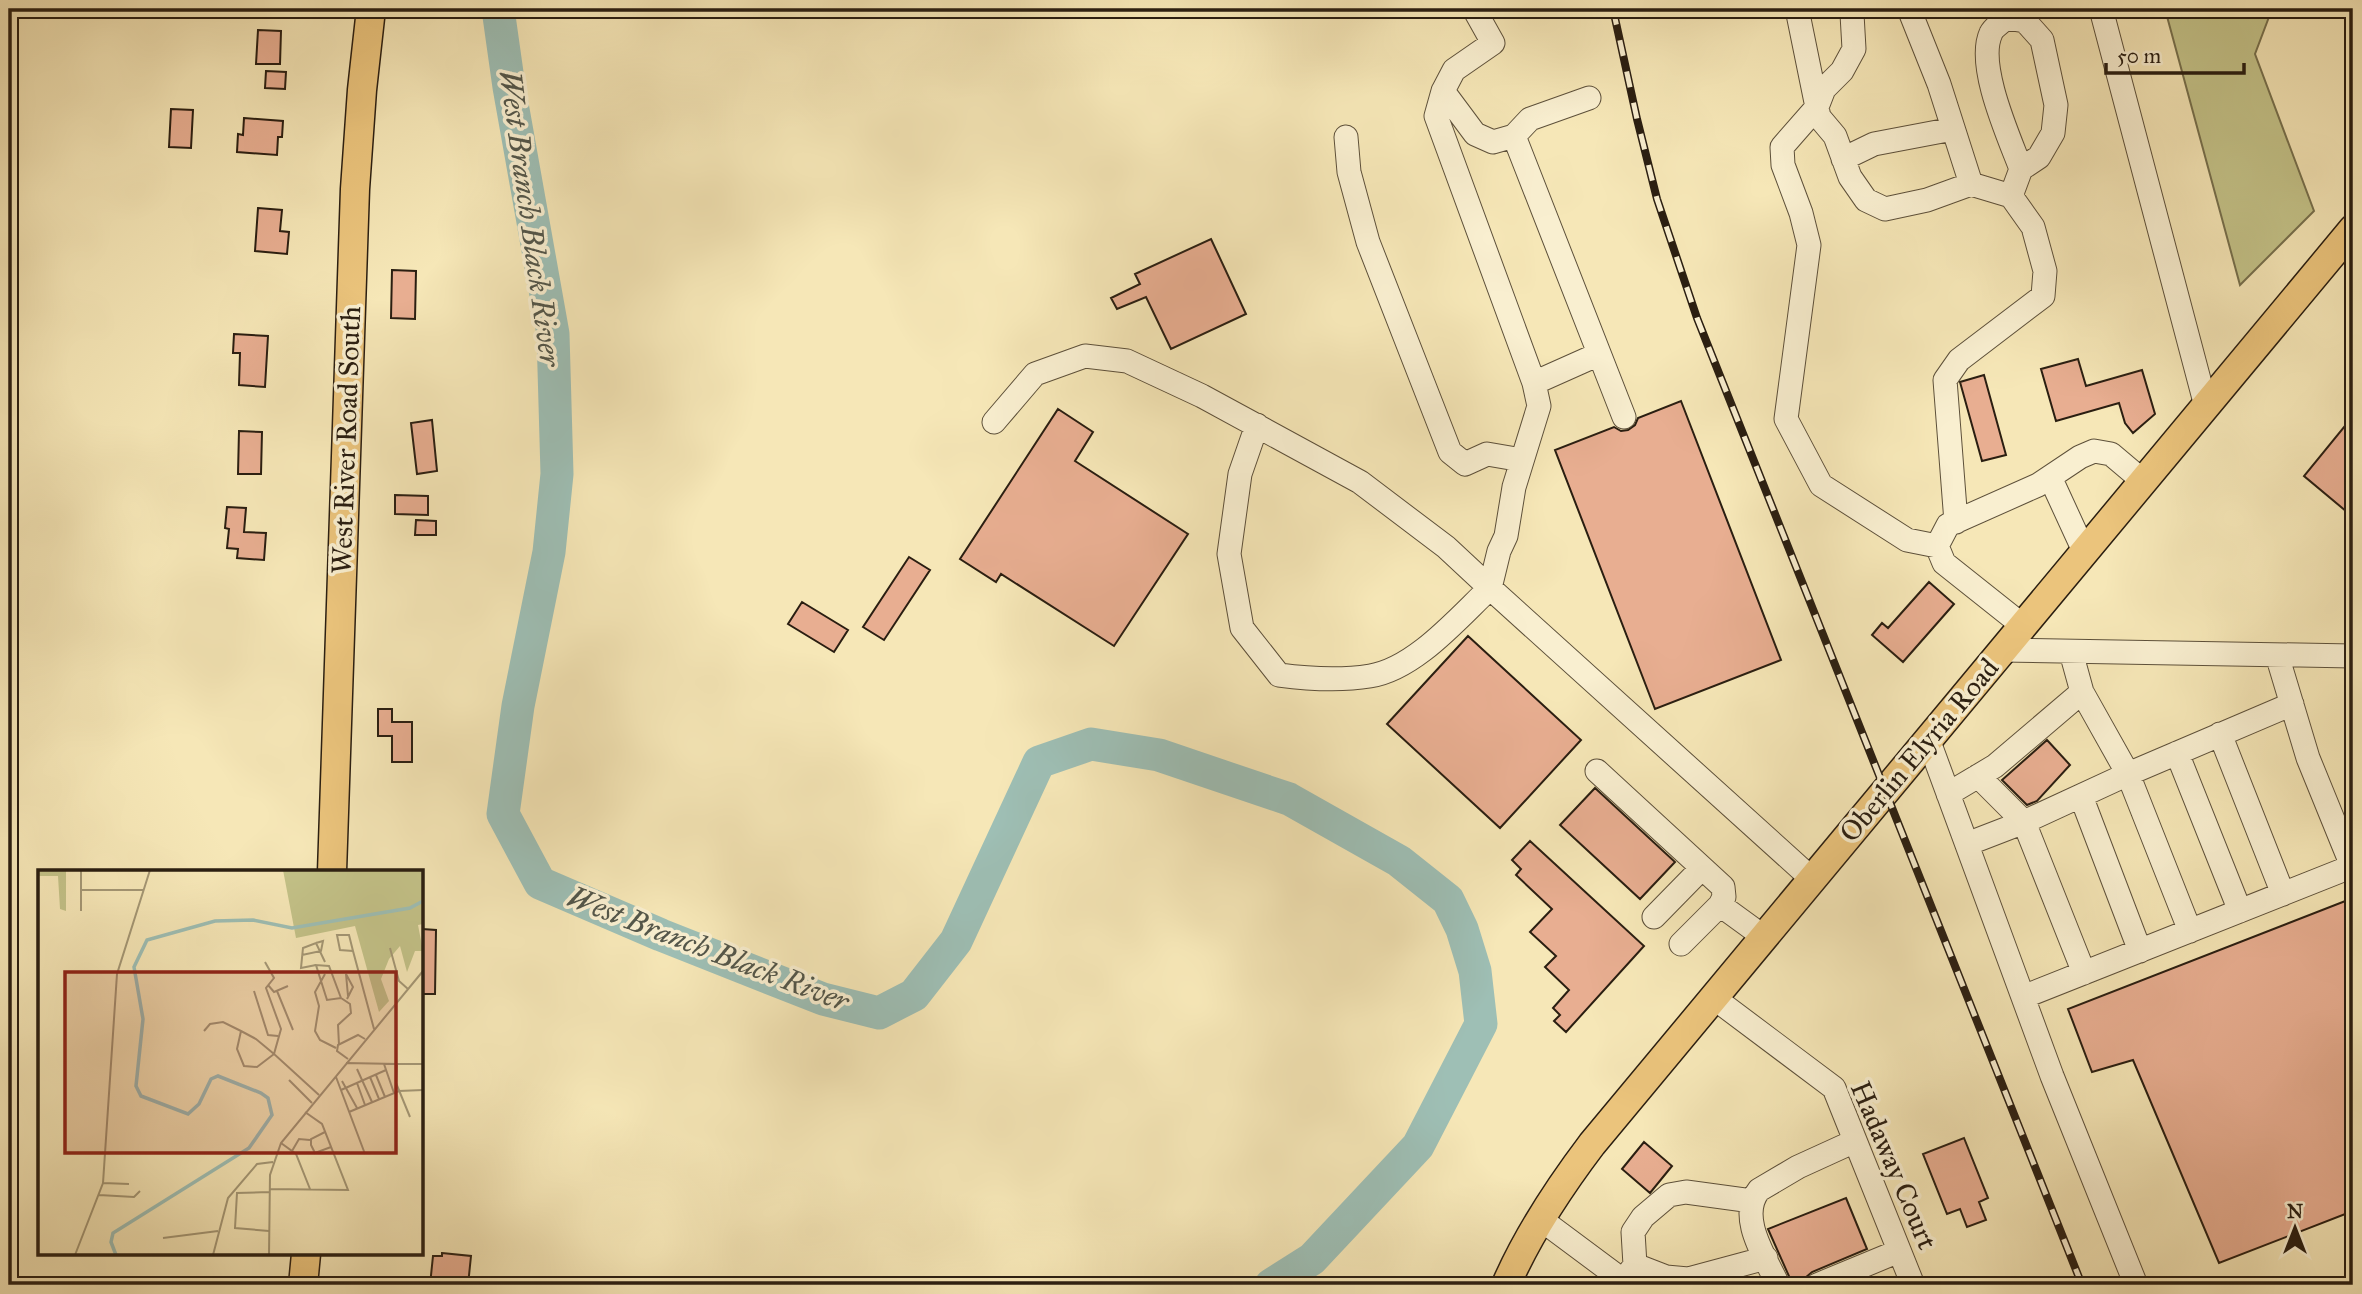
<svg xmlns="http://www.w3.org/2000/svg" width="2362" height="1294" viewBox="0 0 2362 1294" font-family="'IM FELL Great Primer',serif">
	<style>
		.green { fill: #c4c389; stroke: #77704d; stroke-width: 2 }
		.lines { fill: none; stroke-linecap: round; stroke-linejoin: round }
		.river { stroke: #9ebfb5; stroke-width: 33 }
		.building { fill: #e8ae91; stroke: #2a1e11; stroke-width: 2 }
		.minor-casing { stroke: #5d503a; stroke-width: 25 }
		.major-casing { stroke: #2a1e11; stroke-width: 31 }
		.minor { stroke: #f9efd0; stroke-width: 23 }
		.major { stroke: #ebc47c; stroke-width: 28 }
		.rail-casing { stroke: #2a1e11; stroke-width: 8 }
		.rail { stroke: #f9efd0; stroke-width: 5; stroke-dasharray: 16; stroke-linecap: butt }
		.labels { text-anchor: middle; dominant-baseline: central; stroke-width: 7; stroke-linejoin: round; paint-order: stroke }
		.street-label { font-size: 28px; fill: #2a1e11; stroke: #f9efd0 }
		.water-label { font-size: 30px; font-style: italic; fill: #53564a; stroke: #f9efd0 }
		.inset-river { fill: none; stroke: #9ebfb5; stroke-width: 3.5 }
		.inset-road { fill: none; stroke: #a49775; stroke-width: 2 }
		.view { fill: #8f2418; fill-opacity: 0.15; stroke: #8f2418; stroke-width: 3.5 }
		.inset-edge { fill: none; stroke: #2a1e11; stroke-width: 3.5 }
	</style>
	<rect width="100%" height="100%" fill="#f6e7b7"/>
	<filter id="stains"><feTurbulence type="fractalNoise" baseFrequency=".00286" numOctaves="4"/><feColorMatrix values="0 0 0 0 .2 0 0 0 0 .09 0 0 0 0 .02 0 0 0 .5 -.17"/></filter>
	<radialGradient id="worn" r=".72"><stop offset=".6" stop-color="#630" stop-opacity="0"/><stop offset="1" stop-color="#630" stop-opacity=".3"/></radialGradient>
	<path class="green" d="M 2165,9 L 2272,9 L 2255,54 L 2314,211 L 2240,285 Z"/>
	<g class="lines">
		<path class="river" d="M 498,9 L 509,87 L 553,334 L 557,474 L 549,552 L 518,706 L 503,814 L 540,883 L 661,935 L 823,999 L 879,1013 L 914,995 L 956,941 L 1039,762 L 1091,744 L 1159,755 L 1289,799 L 1399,861 L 1448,900 L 1462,929 L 1475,971 L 1481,1024 L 1418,1146 L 1312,1259 L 1271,1285"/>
	</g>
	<path class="building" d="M 258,30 L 281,31 L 280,64 L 256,64 Z
		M 266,71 L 286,72 L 285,89 L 265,88 Z
		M 171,109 L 193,110 L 191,148 L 169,147 Z
		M 244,118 L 283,121 L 282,137 L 278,137 L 277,155 L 237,152 L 238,134 L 243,135 Z
		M 258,208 L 282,210 L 280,231 L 289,232 L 287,254 L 255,251 Z
		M 1211,239 L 1246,314 L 1171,349 L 1146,297 L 1117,309 L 1111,298 L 1140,284 L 1135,274 Z
		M 392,270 L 416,271 L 415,319 L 391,318 Z
		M 234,334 L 268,336 L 265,387 L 239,385 L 240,353 L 233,353 Z
		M 2078,359 L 2086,386 L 2142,370 L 2155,414 L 2133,433 L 2125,423 L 2119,403 L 2056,421 L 2041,369 Z
		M 1984,375 L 2006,455 L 1982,461 L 1960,382 Z
		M 1681,401 L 1781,660 L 1655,709 L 1555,450 L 1614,427 L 1621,431 L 1628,430 L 1635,425 L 1638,418 Z
		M 1058,409 L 1093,432 L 1075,461 L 1188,534 L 1114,646 L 1001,574 L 996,582 L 960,559 Z
		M 2353,416 L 2353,517 L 2304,476 Z
		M 432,420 L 437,471 L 417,474 L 411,423 Z
		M 239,431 L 262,432 L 261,474 L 238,474 Z
		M 395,495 L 428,496 L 428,515 L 395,514 Z
		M 227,507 L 246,508 L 244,532 L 266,533 L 264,560 L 237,558 L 238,549 L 227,548 L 229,529 L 225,528 Z
		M 416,520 L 436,521 L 436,535 L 415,535 Z
		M 909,557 L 930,570 L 884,640 L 863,627 Z
		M 1929,582 L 1954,604 L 1903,662 L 1872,635 L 1882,623 L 1888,628 Z
		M 802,602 L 848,630 L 834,652 L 788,624 Z
		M 1468,636 L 1581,740 L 1500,828 L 1387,724 Z
		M 378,709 L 392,709 L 392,722 L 412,722 L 412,762 L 392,762 L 392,736 L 378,736 Z
		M 2047,740 L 2070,765 L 2037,801 L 2027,805 L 2002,780 Z
		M 1595,788 L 1675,862 L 1640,899 L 1560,825 Z
		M 1530,841 L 1644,946 L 1566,1032 L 1554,1021 L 1560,1015 L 1553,1008 L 1569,990 L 1545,967 L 1556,956 L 1530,932 L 1552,909 L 1516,875 L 1521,869 L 1512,860 Z
		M 2353,898 L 2353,1211 L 2219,1263 L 2133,1060 L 2092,1072 L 2068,1009 Z
		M 422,929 L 436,930 L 435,994 L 422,994 Z
		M 1964,1138 L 1988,1198 L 1979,1202 L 1986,1220 L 1967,1227 L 1960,1209 L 1947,1214 L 1923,1154 Z
		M 1644,1142 L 1672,1166 L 1650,1193 L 1622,1169 Z
		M 1846,1198 L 1867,1249 L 1812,1272 L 1805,1278 L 1792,1283 L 1768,1229 Z
		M 442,1253 L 471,1256 L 468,1285 L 430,1285 L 433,1256 L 442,1256 Z"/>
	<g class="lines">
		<g class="minor-casing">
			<path id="minor" d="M 1474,9 L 1493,43 L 1454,70 L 1443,91 L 1436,116 L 1534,383 L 1539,406 L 1514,487 L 1506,536 L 1499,551 L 1490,588 L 1812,879
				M 1797,9 L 1819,117 L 1835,136 L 1850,177 L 1866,200 L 1885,209 L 1927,200 L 1971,184 L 2011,196 L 2033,227 L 2045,271 L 2043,296 L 1959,360 L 1945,380 L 1956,522
				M 1909,9 L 1939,84 L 1971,184
				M 2101,9 L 2206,406
				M 1852,14 L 1854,49 L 1842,71 L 1824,89 L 1817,107 L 1782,147 L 1783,165 L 1801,213 L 1809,245 L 1786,419 L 1821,485 L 1907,540 L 1937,546
				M 1443,91 L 1475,134 L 1493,142 L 1514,136 L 1530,119 L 1589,98
				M 1514,136 L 1624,417
				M 1346,137 L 1349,172 L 1368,242 L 1450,452 L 1465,464 L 1487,454 L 1522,460
				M 1843,159 L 1874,144 L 1953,129
				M 2011,196 L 2021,169 L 2039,157 L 2053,133 L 2056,105 L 2042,40 L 2025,21 L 2006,18 C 2001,23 1993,28 1991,33 C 1976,65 2009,137 2021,169
				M 1534,383 L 1599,354
				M 994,422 L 1035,374 L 1085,356 L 1127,361 L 1202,396 L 1360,482 L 1446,547 L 1490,588 C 1458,618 1415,669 1370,676 C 1340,681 1309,679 1279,675 L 1242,628 L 1229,554 L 1240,474 L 1257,425
				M 2050,477 L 2084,551
				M 2022,625 L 1944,563 L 1937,546 L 1948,525 L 2038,485 L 2080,457 L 2094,451 L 2111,454 L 2143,481
				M 2002,650 L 2353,656
				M 2277,655 L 2308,758 L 2352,866
				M 2082,692 L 2128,774 L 2190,931
				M 2220,734 L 2283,894
				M 1928,739 L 2052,1076 L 2136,1285
				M 2177,753 L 2240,911
				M 1597,771 L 1723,887 L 1724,897 L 1720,905 L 1764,937
				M 1978,776 L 2024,822 L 2084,973
				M 1948,794 L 1995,766 L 2082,692 L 2071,652
				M 2081,796 L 2140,951
				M 1967,844 L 2024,822 L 2128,774 L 2292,704
				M 1654,917 L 1702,868
				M 1681,944 L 1720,905
				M 2023,997 L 2353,866
				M 1714,998 L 1834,1088 L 1913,1285
				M 1539,1218 L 1629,1285
				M 1635,1265 L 1666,1277 L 1688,1279 L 1766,1258
				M 1623,1281 L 1635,1265 L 1633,1232 L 1643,1217 L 1669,1195 L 1686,1192 L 1752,1201
				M 1778,1285 C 1766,1258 1737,1217 1759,1190 L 1798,1167 L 1855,1141
				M 1817,1285 L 1899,1251"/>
		</g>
		<g class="major-casing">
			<path id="major" d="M 332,872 L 355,189 L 362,90 L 371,9
				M 303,1285 L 306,1254
				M 1506,1285 C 1528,1234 1558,1189 1592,1144 L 2353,229"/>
		</g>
		<use href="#minor" class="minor"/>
		<use href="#major" class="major"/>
		<g class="rail-casing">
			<path id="rail" d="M 1613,9 L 1637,119 L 1657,199 L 1697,318 L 2082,1285"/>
		</g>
		<use href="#rail" class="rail"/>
	</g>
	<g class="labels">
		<g class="street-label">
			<text transform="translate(346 440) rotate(-88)">West River Road South</text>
			<text transform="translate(1919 750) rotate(-50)">Oberlin Elyria Road</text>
			<text transform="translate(1894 1165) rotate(67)">Hadaway Court</text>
		</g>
		<g class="water-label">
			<text transform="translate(530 218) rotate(82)">West Branch Black River</text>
			<text transform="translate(708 949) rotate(21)">West Branch Black River</text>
		</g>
	</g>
	<g transform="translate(38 870)">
		<rect width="385" height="385" fill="#f6e7b7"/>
		<path d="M 0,0 L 28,0 L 28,41 L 22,39 L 20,6 L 0,6 ZM 245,0 L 385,0 L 385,54 L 380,55 L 385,81 L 377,81 L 369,102 L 362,76 L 351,89 L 343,109 L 351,131 L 341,142 L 317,56 L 258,68 Z" fill="#c4c389"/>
		<path class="inset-river" d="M 78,385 L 73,372 L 75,363 L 211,278 L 234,245 L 230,228 L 223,223 L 180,206 L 173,209 L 161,234 L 150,244 L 103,226 L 98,216 L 105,149 L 96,97 L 109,70 L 177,51 L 215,50 L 254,58 L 372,38 L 385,31"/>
		<path class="inset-road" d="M 43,20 L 105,20M 43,41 L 43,0M 352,78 L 361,111 L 370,119M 315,81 L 302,80 L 299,65 L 311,65 L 315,81 L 336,159M 264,85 L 283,81 L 285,71 L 278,73M 227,92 L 236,108 L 228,118 L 243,159 L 236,184 L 281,225M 278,95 L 263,98 L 265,78 L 278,73 L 287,92M 287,104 L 277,122 L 281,136 L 277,161 L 282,170 L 298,178M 230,115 L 236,122 L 250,116M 216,121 L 230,165 L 240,166M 239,121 L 255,160M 309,129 L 315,117 L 308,104 L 310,126M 166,161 L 172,154 L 185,152 L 203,161 L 218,169 L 236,184 L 219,197 L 206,196 L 199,179 L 203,161M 301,175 L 300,155 L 313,143 L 312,134 L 303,128 L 289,130 L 278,95 L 291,96 L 303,128M 310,189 L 299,181 L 300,175 L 320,165 L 327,169M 308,193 L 359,194 L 358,213 L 372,247M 346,194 L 356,223M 359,194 L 385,194M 319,199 L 334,232M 338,205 L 347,227M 298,207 L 327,284M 332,207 L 341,229M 251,210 L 274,233M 304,211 L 319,238M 319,213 L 327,235M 303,220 L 348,200M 311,242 L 361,221 L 385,220M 287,262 L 273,269 L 273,275 L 277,283 L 293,277M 243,273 L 258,284 L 272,319M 254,281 L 261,269 L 272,270M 65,313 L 91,314M 232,319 L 310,320 L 284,254 L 267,242M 61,325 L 96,327 L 102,321M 231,361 L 197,358 L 199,323 L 231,322M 125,368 L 180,361M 37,385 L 65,313 L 79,104 L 112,0M 175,385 L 190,328 L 219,294 L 235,292M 231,385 L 232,305 L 243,273 L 385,101"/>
		<path class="view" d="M 27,102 L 358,102 L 358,283 L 27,283 Z"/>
		<rect width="385" height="385" class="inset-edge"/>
	</g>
	<rect width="2362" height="1294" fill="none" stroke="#f6e7b7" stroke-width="35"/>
	<rect x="10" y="10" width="2341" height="1273" fill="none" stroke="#2a1e11" stroke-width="3.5"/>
	<rect x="18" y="18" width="2327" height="1259" fill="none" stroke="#2a1e11" stroke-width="2"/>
	<g transform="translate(2295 1228)" stroke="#f9efd0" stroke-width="5" paint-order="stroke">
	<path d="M0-5L12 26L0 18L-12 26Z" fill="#2a1e11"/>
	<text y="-10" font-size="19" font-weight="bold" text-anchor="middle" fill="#2a1e11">N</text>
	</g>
	<path d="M2106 63v10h138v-10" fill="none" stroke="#2a1e11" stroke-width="3.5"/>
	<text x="2117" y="63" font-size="21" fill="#2a1e11" stroke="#f9efd0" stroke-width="5" paint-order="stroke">50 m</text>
	<rect width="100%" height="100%" filter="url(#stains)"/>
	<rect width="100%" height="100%" fill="url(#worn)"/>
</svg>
